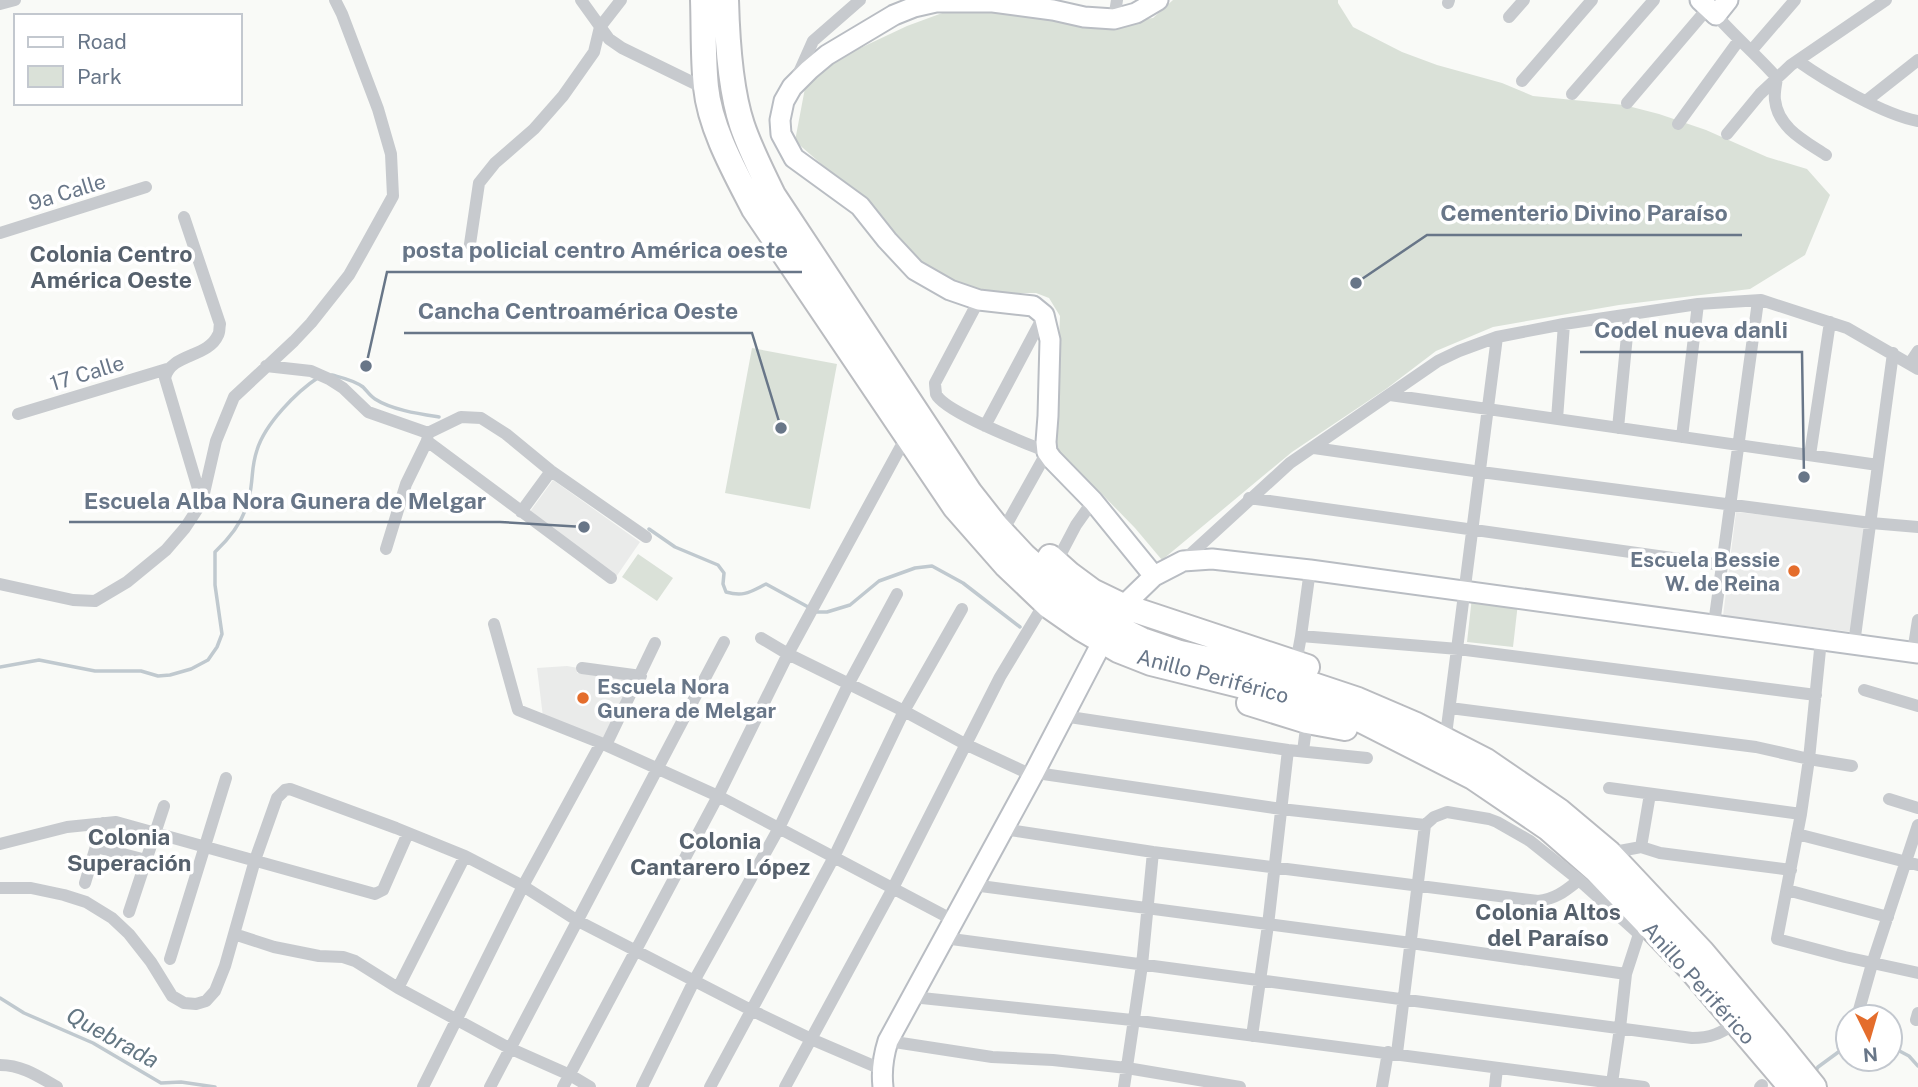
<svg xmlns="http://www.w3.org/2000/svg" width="1918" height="1087" viewBox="0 0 1918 1087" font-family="'Public Sans',sans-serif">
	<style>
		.built { fill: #eaebea }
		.green { fill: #dae1d8 }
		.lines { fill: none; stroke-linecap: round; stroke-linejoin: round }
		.stream { stroke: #c0c9cf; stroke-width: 3.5 }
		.secondary-casing { stroke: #b9bdc3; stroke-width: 23 }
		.highway-casing { stroke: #babcc0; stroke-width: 28 }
		.street { stroke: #c7cace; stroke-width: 12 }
		.secondary { stroke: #fff; stroke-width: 19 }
		.highway { stroke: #fff; stroke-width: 24 }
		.poi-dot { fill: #e46d2c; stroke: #fff; stroke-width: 2.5 }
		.labels { text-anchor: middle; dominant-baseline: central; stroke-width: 7; stroke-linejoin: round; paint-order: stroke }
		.street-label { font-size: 21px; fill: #687688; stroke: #fff }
		.poi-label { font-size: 21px; font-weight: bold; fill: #687688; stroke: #fff; text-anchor: end }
		.neighbourhood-label { font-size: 23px; font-weight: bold; fill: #56616d; stroke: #fff }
		.water-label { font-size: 23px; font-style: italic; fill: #647783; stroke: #fff }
		.leader { fill: none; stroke: #687688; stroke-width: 2.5 }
		.callout-dot { fill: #687688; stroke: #fff; stroke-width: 2.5 }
		.callout-label { font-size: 23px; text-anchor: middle; font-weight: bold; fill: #687688; stroke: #fff; stroke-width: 7; stroke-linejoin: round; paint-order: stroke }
	</style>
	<rect width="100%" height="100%" fill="#f9faf7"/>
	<path class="built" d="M 553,480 L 640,542 L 616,577 L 529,513 Z
		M 1736,512 L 1867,526 L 1853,632 L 1723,616 Z
		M 567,666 L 578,668 L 577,673 L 635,679 L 604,741 L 543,717 L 537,668 Z"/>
	<path class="green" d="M 1173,0 L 1338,0 L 1338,3 L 1353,27 L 1402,52 L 1437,65 L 1502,83 L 1533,96 L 1624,105 L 1659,114 L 1706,130 L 1767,157 L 1807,169 L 1830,195 L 1805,255 L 1750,289 L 1619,305 L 1493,327 L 1436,351 L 1386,389 L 1292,452 L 1162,560 L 1135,528 L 1097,489 L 1061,456 L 1055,440 L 1060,316 L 1049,298 L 1036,293 L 978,293 L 918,264 L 867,204 L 795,141 L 805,88 L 820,67 L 907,26 L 945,12 L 977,9 L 1047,20 L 1106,25 L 1153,18 Z
		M 752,348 L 837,364 L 810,509 L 725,493 Z
		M 638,554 L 673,578 L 657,601 L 622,577 Z
		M 1472,597 L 1518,603 L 1513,647 L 1467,642 Z"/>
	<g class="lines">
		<path class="stream" d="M 332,375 C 343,378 354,380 363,387 C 367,391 370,396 375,399 C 392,410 420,414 439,417
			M 649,529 L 675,547 L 718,565 L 724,573 L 723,584 L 726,592 C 744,597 750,592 766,584 L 810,608
			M 816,612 L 827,612 L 850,605 L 879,581 L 915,568 L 932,566 L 963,583 L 1020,627
			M 0,667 L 39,660 L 95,671 L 141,671 L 158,676 L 170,675 L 191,669 L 208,660 L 217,647 L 222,634 L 215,585 L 215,552 C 233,535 249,513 251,487 C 253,473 252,465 257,450 C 265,424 296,392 319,377
			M 0,998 L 24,1013 L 93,1043 L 161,1083 L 181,1082 L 215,1087
			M 1890,1046 L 1909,1056 L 1918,1066
			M 1815,1072 L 1818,1067 L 1848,1045"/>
		<g class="secondary-casing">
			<path id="secondary" d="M 1700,0 L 1716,15 L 1728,0
				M 1154,576 L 1093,501 L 1052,459 L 1047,452 L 1046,442 L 1048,416 L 1050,340 L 1044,315 L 1033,306 L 979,300 L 950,290 L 915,270 L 887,240 L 860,206 L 794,158 L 781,134 L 780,120 L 784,101 L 792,87 L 809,70 L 827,55 L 894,15 L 914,7 L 936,2 L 993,2 L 1053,10 L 1084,17 L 1114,19 L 1136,13 L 1158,0
				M 1118,616 L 1123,606 L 1154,576 L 1183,561 L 1212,559 L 1310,570 L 1918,653
				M 883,1087 C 881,1070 883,1057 888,1041 L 1034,773 L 1097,652"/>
		</g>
		<g class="highway-casing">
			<path id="highway" d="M 703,0 C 704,29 703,59 706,87 C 710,128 735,172 754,209 L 955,507 L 1006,565 L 1049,606 L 1082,629 L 1118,650 L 1151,663 L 1300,700 L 1355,717 L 1473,777 L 1548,828 L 1596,870 L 1689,967 L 1791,1087
				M 726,0 C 727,38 730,89 742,125 C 750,149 762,172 773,195 L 970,493 L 996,526 L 1024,556 L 1081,607 L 1104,621 L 1142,640 L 1180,653 L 1289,677 L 1358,700 L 1414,724 L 1486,761 L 1559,811 L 1609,853 L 1702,952 L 1776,1040 L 1814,1087
				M 1050,557 L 1069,574 L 1092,591 L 1123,606 L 1307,667
				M 1249,703 L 1307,721 L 1345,728"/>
		</g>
		<path class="street" d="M 581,0 L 609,39 L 622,48 L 706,89
			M 1448,3 L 1449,0
			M 0,4 L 15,0
			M 1716,15 C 1735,37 1758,56 1777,78 C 1776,85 1774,93 1775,100 C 1778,128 1805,141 1826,155
			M 1509,17 L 1524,0
			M 1114,19 L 1117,0
			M 1751,51 L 1795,0
			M 1798,61 C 1826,81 1884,115 1918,121
			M 797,77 L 813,41 L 860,0
			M 1522,81 L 1592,0
			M 1572,94 L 1654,0
			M 1866,101 L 1918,60
			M 1627,103 L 1708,8
			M 1678,124 L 1739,40
			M 1727,134 L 1760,94 L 1791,65 L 1886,0
			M 184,217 L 220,324 C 219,328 220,332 218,335 C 208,358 171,353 165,378 L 202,502
			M 0,233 L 146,187
			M 470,244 L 479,183 L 495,163 L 534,129 L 563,96 L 594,52 L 600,27 L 621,0
			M 979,300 L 935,383 C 935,385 936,393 936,394 C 944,412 1026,443 1047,452 L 1009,520
			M 1910,363 L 1918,351
			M 266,366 L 311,371 L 329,379 L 343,388 L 368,412 L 428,433 L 461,417 L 481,418 L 506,434 L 551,471 L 646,537
			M 1390,395 L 1878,465
			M 18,414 L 167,369
			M 1557,419 L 1564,324
			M 985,426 L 1044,315
			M 1618,428 L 1629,315
			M 1682,437 L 1698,304
			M 427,441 L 611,578
			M 1314,448 L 1481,472 L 1871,523 L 1918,527
			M 1810,455 L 1830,322
			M 1249,498 L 1722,565
			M 521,512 L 551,471
			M 386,549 L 406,484 L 427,441 L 428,433
			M 1183,561 L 1290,463 L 1438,361 L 1459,351 L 1497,337 L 1564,324 L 1698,304 L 1761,300 L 1847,328 L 1918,369
			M 1056,563 L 1076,525 L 1093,501
			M 0,584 L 73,600 L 95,601 L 127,582 L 166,550 L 185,528 L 202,502 L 216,441 L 234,397 L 294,341 L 311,323 L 349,275 L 362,252 L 393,196 L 391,154 L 378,109 L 342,14 L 335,0
			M 494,624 L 518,710 L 601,743
			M 1714,624 L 1758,301
			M 1301,636 L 1310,570
			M 761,638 L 788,654 L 904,711 L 965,744 L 1023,771 L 1281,809 L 1425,825 L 1434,817 L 1447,812 L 1489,819 L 1497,822 L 1530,841 L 1579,880 L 1639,934 L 1626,974 L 1620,1028 L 1612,1083
			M 1821,640 L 1809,759 L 1801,814 L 1777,939 L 1845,957 L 1918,973
			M 1854,644 L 1893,353
			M 1913,652 L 1918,620
			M 1296,663 L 1301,636 L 1458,649 L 1816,695
			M 582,668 L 641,676
			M 1864,690 L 1918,706
			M 1450,708 L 1756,747 L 1809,759 L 1852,766
			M 1063,716 L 1288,750 L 1367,758
			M 1447,727 L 1497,337
			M 606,745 L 655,643
			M 1303,751 L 1307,721
			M 1609,788 L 1801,814
			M 1889,799 L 1918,808
			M 1003,829 L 1153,852 L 1538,901 C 1556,899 1565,891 1579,880
			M 1797,834 L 1918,865
			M 0,844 L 67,827 L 116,822 L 375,894 L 383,890 L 408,833
			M 96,847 L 146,860
			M 1641,847 L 1650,794
			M 1609,853 L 1641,847 L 1660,853 L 1791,870
			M 85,883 L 103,823
			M 973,885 L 1411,943 L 1626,974
			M 0,888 L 31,888 L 64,895 L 86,902 L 112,918 L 129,934 L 151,962 L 172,996 L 184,1003 L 196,1004 L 206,1001 L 215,991 L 225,966 L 255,860 L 277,798 L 285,790 L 290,789 L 396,828 L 465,856 L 523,886 L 578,921 L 751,1010 L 811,1039 L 881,1069
			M 1787,890 L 1888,917
			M 129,912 L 164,806
			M 234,934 L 274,947 L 319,956 L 343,957 L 355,961 L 398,988 L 509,1048 L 570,1075 L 590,1087
			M 944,938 L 1692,1038 C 1712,1038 1720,1033 1737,1023
			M 170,959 L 226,778
			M 398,988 L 465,856
			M 912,997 L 1132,1020 L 1644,1087
			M 1857,1017 L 1872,964 L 1918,825
			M 1916,1020 L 1918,1013
			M 1252,1036 L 1268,925 L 1288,750
			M 888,1041 L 992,1057 L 1053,1060 L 1127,1068 L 1240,1087
			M 1397,1053 L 1425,825
			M 0,1065 C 22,1065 38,1076 57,1087
			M 423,1087 L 523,886 L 601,743 L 718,796 L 953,920
			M 490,1087 L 724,642
			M 563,1087 L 718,796 L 788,654 L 900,448
			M 642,1087 L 694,981 L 779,828 L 849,683 L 897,594
			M 710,1087 L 834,857 L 904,711 L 962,609
			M 785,1087 L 893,888 L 1000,677 L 1038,614
			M 1124,1087 L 1142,965 L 1153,852
			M 1382,1087 L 1388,1052
			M 1495,1087 L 1497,1068
			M 1760,1087 L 1762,1085"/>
		<use href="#secondary" class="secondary"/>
		<use href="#highway" class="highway"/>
	</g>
	<g class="poi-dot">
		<circle cx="1794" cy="571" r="7"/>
		<circle cx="583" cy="698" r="7"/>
	</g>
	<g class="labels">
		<g class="street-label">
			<text transform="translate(67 192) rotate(-17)">9a Calle</text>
			<text transform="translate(87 373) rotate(-17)">17 Calle</text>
			<text transform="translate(1213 676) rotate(15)">Anillo Periférico</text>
			<text transform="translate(1699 983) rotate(48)">Anillo Periférico</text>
		</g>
		<g class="poi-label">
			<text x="1780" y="559">Escuela Bessie<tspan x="1780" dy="24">W. de Reina</tspan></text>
			<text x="597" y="686" text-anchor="start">Escuela Nora<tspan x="597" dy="24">Gunera de Melgar</tspan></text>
		</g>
		<g class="neighbourhood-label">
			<text x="111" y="253">Colonia Centro<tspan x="111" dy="26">América Oeste</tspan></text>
			<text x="129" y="836">Colonia<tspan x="129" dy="26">Superación</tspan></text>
			<text x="720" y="840">Colonia<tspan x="720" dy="26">Cantarero López</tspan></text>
			<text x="1548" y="911">Colonia Altos<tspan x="1548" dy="26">del Paraíso</tspan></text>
		</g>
		<g class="water-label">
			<text transform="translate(113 1037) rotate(29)">Quebrada</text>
		</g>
	</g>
	<path class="leader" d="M1356 283L1427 235H1742M366 366L387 272H802M781 428L752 333H404M1804 477L1802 352H1580M584 527L500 522H69"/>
	<g class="callout-dot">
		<circle cx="1356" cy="283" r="7"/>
		<circle cx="366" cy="366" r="7"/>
		<circle cx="781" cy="428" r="7"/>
		<circle cx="1804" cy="477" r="7"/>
		<circle cx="584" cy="527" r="7"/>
	</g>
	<g class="callout-label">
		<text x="1584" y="221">Cementerio Divino Paraíso</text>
		<text x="595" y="258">posta policial centro América oeste</text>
		<text x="578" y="319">Cancha Centroamérica Oeste</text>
		<text x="1691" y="338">Codel nueva danli</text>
		<text x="285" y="509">Escuela Alba Nora Gunera de Melgar</text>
	</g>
	<rect x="14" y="14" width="228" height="91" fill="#ffffff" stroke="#c3c8cf" stroke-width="2"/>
	<rect x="28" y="37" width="35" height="10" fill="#ffffff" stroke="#c3c8cf" stroke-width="2"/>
	<text x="77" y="49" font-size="21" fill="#687688">Road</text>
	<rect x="28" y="66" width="35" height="21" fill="#dae1d8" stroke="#c3c8cf" stroke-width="2"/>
	<text x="77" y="84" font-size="21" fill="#687688">Park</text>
	<g transform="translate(1869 1038) rotate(175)"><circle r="33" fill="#ffffff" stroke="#c3c8cf" stroke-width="2"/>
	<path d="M0-5L12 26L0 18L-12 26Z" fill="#e46d2c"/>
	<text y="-10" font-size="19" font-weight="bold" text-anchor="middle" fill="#687688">N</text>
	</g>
</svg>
